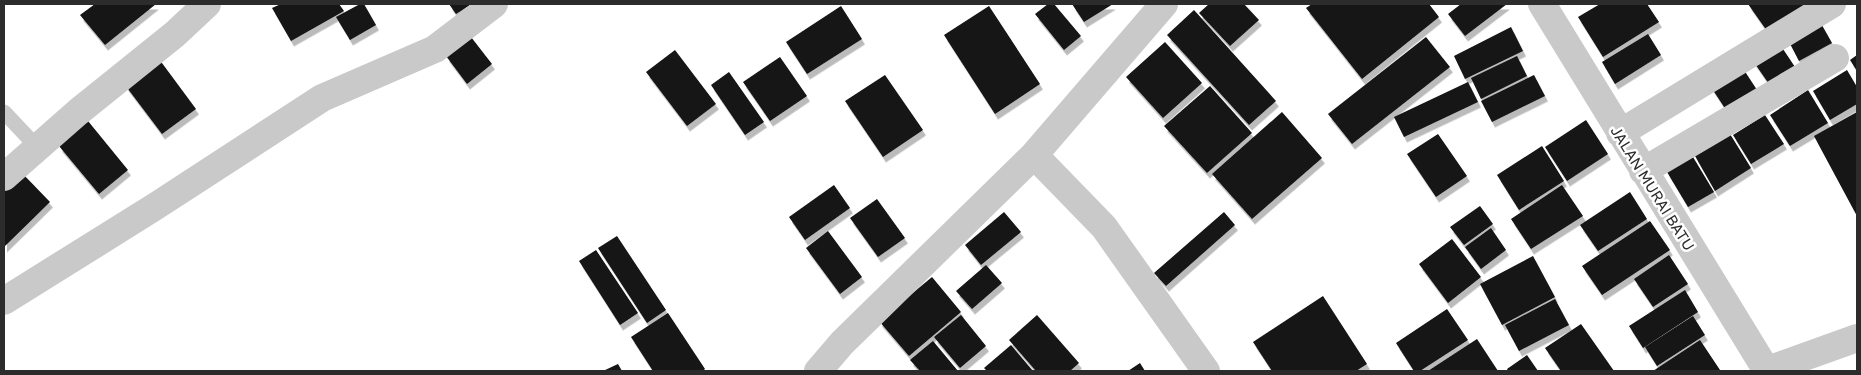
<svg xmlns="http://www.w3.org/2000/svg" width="1861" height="375" viewBox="0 0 1861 375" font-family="'Golos Text',sans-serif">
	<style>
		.building { fill: #131313; filter: url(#shadow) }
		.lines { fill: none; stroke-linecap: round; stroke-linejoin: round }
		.lane { stroke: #c9c9c9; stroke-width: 15 }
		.street { stroke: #c9c9c9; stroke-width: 28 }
		.labels { text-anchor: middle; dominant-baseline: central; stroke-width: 5; stroke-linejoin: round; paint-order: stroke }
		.street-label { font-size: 15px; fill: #2c2c2c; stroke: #fff }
	</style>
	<defs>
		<filter id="shadow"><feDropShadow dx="3" dy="5.5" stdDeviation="0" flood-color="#0004"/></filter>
	</defs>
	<rect width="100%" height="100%" fill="#fff"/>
	<path class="building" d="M 95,4 L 156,4 L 105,45 L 80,15 Z
		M 281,4 L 339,4 L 344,11 L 291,41 L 272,8 Z
		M 360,4 L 364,4 L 376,25 L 350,40 L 336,17 Z
		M 449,4 L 472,4 L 456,14 Z
		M 1048,4 L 1054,4 L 1081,36 L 1064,50 L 1035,14 Z
		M 1072,4 L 1113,4 L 1084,22 Z
		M 1209,4 L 1244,4 L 1259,20 L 1230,46 L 1199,13 Z
		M 1312,4 L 1429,4 L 1439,17 L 1362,79 L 1306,8 Z
		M 1461,4 L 1507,4 L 1465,36 L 1448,14 Z
		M 1600,4 L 1647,4 L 1659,22 L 1603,57 L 1578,17 Z
		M 1748,4 L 1805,4 L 1811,12 L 1772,38 Z
		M 841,6 L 862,39 L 807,74 L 786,42 Z
		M 989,6 L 1040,84 L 995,114 L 944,35 Z
		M 1194,10 L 1276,101 L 1249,125 L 1167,35 Z
		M 1819,20 L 1832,43 L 1799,61 L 1787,38 Z
		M 1511,27 L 1523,51 L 1465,79 L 1454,56 Z
		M 1648,34 L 1661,55 L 1615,84 L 1602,62 Z
		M 471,37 L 492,64 L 467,84 L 446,56 Z
		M 1426,37 L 1450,67 L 1352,144 L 1328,114 Z
		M 1777,40 L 1795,67 L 1769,84 L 1751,58 Z
		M 1165,42 L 1202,83 L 1163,118 L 1126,77 Z
		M 675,50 L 716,104 L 687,126 L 646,72 Z
		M 1857,55 L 1857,71 L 1850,60 Z
		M 1517,56 L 1527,76 L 1481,99 L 1471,78 Z
		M 780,57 L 807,96 L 770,121 L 743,82 Z
		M 159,59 L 196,109 L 162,134 L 125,85 Z
		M 1740,64 L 1761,96 L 1730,116 L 1709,84 Z
		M 1847,70 L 1857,87 L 1857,104 L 1830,120 L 1813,91 Z
		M 729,72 L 764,122 L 745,135 L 711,85 Z
		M 885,75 L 923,130 L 883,157 L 845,101 Z
		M 1534,75 L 1545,96 L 1492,122 L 1481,101 Z
		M 1468,82 L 1478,102 L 1404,137 L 1394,117 Z
		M 1210,86 L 1252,133 L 1207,173 L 1164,126 Z
		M 1808,90 L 1828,123 L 1790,146 L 1770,115 Z
		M 1282,112 L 1322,158 L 1252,219 L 1212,174 Z
		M 1857,112 L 1857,216 L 1814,136 Z
		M 1765,115 L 1784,144 L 1751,164 L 1733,135 Z
		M 1586,120 L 1608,154 L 1567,181 L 1545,147 Z
		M 88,121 L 128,170 L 99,194 L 59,146 Z
		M 1438,134 L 1467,176 L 1436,197 L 1407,154 Z
		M 1730,134 L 1751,168 L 1715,191 L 1695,156 Z
		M 1542,146 L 1564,181 L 1519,210 L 1497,175 Z
		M 1693,157 L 1714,192 L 1688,207 L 1667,172 Z
		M 21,172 L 50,202 L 4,247 L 4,189 Z
		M 834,185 L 850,208 L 805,240 L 789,217 Z
		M 1562,185 L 1583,216 L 1531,249 L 1511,219 Z
		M 1630,192 L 1647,219 L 1598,251 L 1580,225 Z
		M 877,199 L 905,238 L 878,257 L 850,218 Z
		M 1480,206 L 1493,224 L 1464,245 L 1450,227 Z
		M 1004,212 L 1021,232 L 981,265 L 965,245 Z
		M 1224,212 L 1235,225 L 1166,286 L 1154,273 Z
		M 1650,221 L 1670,250 L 1602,295 L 1582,266 Z
		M 1491,228 L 1506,250 L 1481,269 L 1465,247 Z
		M 828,231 L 862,277 L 840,294 L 806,248 Z
		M 617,236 L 666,310 L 647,323 L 598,248 Z
		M 1452,239 L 1481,277 L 1448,303 L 1419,264 Z
		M 596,250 L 638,313 L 620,325 L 579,261 Z
		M 1669,255 L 1688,284 L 1653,307 L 1634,279 Z
		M 1533,256 L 1555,297 L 1502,325 L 1480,284 Z
		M 986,265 L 1002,283 L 972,309 L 956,291 Z
		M 932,277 L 961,312 L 909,356 L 879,321 Z
		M 1685,290 L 1698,312 L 1643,348 L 1629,326 Z
		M 1323,296 L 1367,364 L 1356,371 L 1272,371 L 1253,342 Z
		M 1555,299 L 1569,325 L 1519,351 L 1505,325 Z
		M 1447,309 L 1468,340 L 1420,371 L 1414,371 L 1396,343 Z
		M 668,313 L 705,369 L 702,371 L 653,371 L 631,337 Z
		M 961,315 L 986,346 L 960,368 L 934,337 Z
		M 1037,315 L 1079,363 L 1070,371 L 1036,371 L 1009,340 Z
		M 1693,316 L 1705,335 L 1657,366 L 1645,347 Z
		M 1581,324 L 1614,371 L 1561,371 L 1545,348 Z
		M 1477,339 L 1498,371 L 1428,371 Z
		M 1700,340 L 1720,370 L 1653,371 Z
		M 933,341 L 958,371 L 920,371 L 910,360 Z
		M 1011,345 L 1033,371 L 987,371 L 984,368 Z
		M 1527,355 L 1538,371 L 1508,371 L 1507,369 Z
		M 1140,363 L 1145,371 L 1128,371 Z
		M 618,364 L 622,371 L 603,371 Z"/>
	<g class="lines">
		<path class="lane" d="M 4,112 L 37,147"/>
		<path class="street" d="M 1542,4 L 1767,371
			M 1620,133 L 1832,4
			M 1034,155 L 1104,227 L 1206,371
			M 1643,171 L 1835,58
			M 4,177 L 78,112 L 175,34 L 207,4
			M 4,301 L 156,206 L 322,98 L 435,49 L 494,4
			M 818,371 L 842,343 L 1034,155 L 1164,4
			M 1765,371 L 1857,338"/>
	</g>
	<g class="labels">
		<g class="street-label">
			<text transform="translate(1653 188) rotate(58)">JALAN MURAI BATU</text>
		</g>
	</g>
	<rect width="1861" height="375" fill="none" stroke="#2c2c2c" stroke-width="10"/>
</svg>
